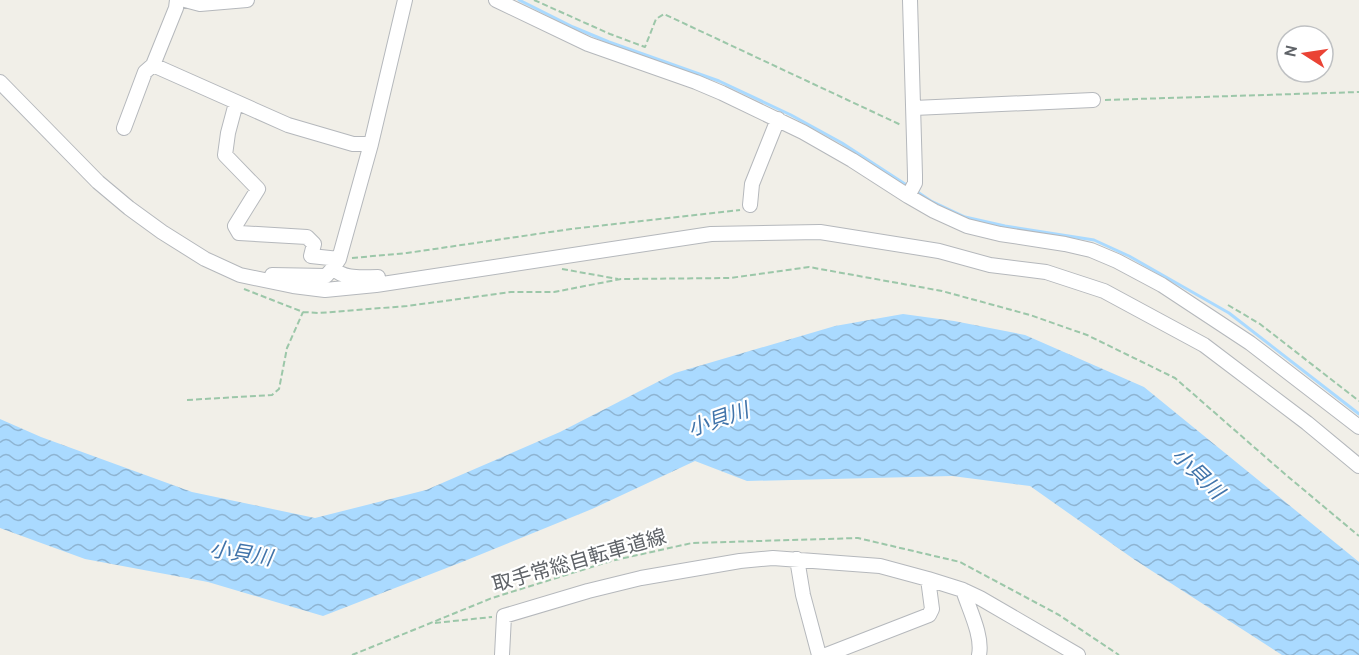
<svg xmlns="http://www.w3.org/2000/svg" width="1359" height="655" viewBox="0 0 1359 655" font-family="Cabin,'Noto Sans JP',sans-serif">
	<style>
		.water { fill: url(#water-waves) }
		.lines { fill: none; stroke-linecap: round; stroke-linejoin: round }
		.stream { stroke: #aadaff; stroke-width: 3 }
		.minor-casing { stroke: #b5b8bc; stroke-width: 16 }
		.path { stroke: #9cc7a9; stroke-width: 2; stroke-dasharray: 6 3; stroke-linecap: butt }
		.minor { stroke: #fff; stroke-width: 14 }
		.labels { text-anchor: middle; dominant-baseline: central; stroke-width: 4.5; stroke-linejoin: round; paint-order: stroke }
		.street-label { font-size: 20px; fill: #5f6368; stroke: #fff }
		.water-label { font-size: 21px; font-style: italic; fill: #4174aa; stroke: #fff }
	</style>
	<defs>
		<pattern id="water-waves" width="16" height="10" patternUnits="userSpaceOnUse" patternTransform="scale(1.5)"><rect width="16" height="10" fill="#aadaff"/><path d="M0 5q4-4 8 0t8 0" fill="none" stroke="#8eb4d2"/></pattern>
	</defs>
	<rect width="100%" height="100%" fill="#f1efe8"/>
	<path class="water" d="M 903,314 L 954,321 L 1025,335 L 1144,387 L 1359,562 L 1359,655 L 1282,655 L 1135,560 L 1030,486 L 952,476 L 747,481 L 695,461 L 592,509 L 462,562 L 323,616 L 208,582 L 85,559 L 0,528 L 0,419 L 41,437 L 192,492 L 315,518 L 426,490 L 560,432 L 675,373 L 835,326 Z"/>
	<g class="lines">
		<path class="stream" d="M 519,0 L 573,27 L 609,42 L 719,81 L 791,115 L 842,143 L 908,186
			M 916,191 L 931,201 L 965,217 L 1005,226 L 1094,240 L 1129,256 L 1229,313 L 1359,414"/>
		<g class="minor-casing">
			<path id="minor" d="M 185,0 L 200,4 L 247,0
				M 496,0 L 588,44 L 696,82 L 722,93 L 803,132 L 852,160 L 908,196 L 934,211 L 967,226 L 1000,234 L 1065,244 L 1091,250 L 1117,261 L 1162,285 L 1250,343 L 1359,427
				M 153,65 L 288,125 L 353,144 L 371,144
				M 0,82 L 98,182 L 129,208 L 162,232 L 205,259 L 240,275 L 293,286 L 325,290 L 376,285 L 711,234 L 820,232 L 939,251 L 990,265 L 1046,272 L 1104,291 L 1204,345 L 1307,423 L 1359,466
				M 236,103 L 228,133 L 225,155 L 258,189 L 235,226 L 239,233 L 307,237 L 314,244 L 311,256 L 339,259
				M 914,108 L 1093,100
				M 124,128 L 145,72 L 153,65 L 176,8 L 177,0
				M 908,196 L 915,183 L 915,175 L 910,0
				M 750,205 L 752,184 L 778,119
				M 333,268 L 339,259 L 371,144 L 405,0
				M 272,275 L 326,276 L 333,268 C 344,280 363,277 378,277
				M 797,559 L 803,595 L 819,655
				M 963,590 C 969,609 983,636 979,655
				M 502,655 L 504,616 L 588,591 L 641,578 L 740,561 L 773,558 L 880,566 L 928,579 L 963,590 L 980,598 L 1078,655
				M 826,655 L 929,615 L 932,609 L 928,579"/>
		</g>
		<path class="path" d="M 534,0 L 610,34 L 645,47 L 656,19 L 664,14 L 901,125
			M 1105,100 L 1359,92
			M 352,258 L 407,253 L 571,229 L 740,210
			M 562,269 L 618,279
			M 244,289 L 303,312 L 319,313 L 407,306 L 511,292 L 554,292 L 621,279 L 730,278 L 809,267 L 942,291 L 1030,315 L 1087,335 L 1175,378 L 1286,475 L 1359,536
			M 1228,305 L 1260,324 L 1359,401
			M 187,400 L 272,395 L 279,389 L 287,348 L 303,312
			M 435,623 L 492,617
			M 352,655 L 492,598 L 611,561 L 692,543 L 858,538 L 960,562 L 1059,615 L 1119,655"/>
		<use href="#minor" class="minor"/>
	</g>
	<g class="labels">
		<g class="street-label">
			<text transform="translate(579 560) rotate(-16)">取手常総自転車道線</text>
		</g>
		<g class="water-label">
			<text transform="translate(718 419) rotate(-19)">小貝川</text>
			<text transform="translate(1198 473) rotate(44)">小貝川</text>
			<text transform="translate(241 553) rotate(9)">小貝川</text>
		</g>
	</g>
	<g transform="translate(1305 54) rotate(282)"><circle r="28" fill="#ffffff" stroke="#bfc1c3" stroke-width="1.5"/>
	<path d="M0-4.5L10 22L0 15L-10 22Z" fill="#ea4335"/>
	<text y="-9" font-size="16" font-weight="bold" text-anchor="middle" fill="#5f6368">N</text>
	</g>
</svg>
